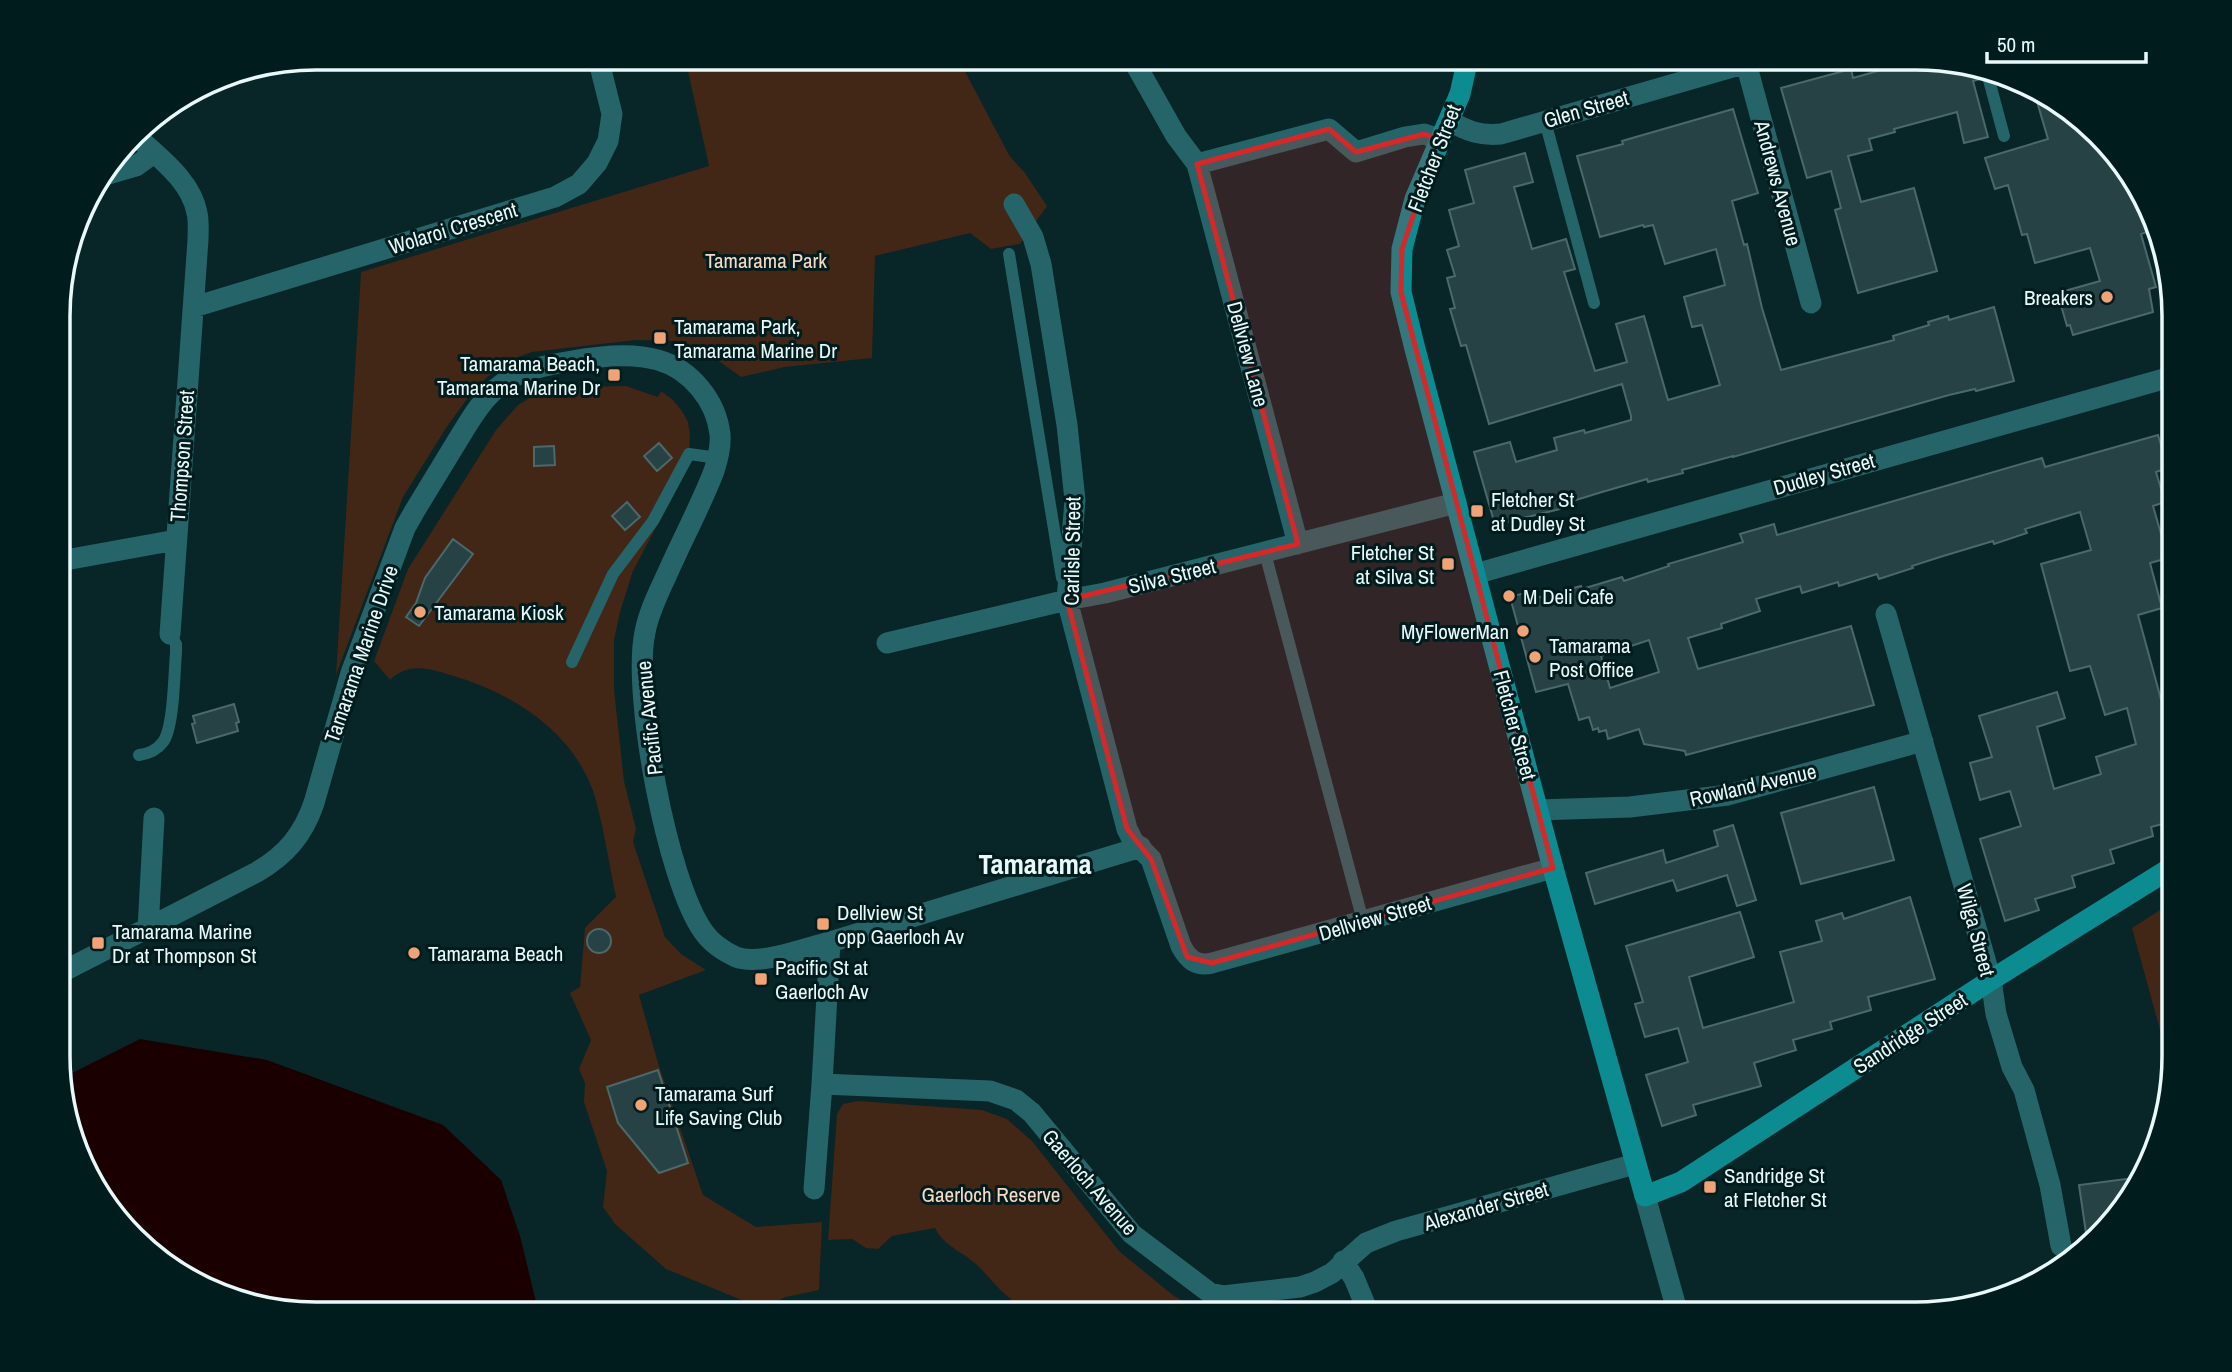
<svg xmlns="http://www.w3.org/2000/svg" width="2232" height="1372" viewBox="0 0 2232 1372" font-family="'Archivo Narrow',sans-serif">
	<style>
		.green { fill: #422616 }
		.water { fill: #1b0000 }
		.building { fill: #264244; stroke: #4b686a; stroke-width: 2; fill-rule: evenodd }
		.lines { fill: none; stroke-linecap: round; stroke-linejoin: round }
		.lane { stroke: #256468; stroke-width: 12 }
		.street { stroke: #256468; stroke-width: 21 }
		.secondary { stroke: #0c8b91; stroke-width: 21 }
		.marked { fill: #d62828; fill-opacity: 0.2; stroke: #d62828; stroke-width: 5; stroke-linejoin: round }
		.poi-dot { fill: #efa377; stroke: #011c1d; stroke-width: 2.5 }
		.labels { text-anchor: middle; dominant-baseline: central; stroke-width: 6; stroke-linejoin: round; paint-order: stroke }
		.street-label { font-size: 21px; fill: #e9f9fa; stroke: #011c1d }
		.park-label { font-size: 21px; fill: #fad9c6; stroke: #011c1d }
		.poi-label { font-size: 21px; fill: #e9f9fa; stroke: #011c1d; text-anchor: start }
		.district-label { font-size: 28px; font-weight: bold; fill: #e9f9fa; stroke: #011c1d }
		.rim { fill: none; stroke: #e9f9fa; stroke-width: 3.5 }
	</style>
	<rect width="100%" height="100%" fill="#082527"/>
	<path class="green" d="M 685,58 L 958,58 L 1009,155 L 1025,173 L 1047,206 L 1020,244 L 991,249 L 970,233 L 875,256 L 872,358 L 785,367 L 741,377 L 702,349 L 676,341 L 636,340 L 532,352 L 510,360 L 491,374 L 475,388 L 446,428 L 403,497 L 336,675 L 361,272 L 709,166 Z
		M 626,386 L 658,397 L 661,391 L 673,400 L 682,411 L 688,422 L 690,434 L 689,465 L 633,571 L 620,612 L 614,640 L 614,689 L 624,781 L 636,829 L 633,842 L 650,893 L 665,937 L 681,954 L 706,970 L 639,995 L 658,1063 L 703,1195 L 756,1227 L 822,1222 L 819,1290 L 786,1297 L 761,1308 L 666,1269 L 615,1224 L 603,1207 L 607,1171 L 584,1102 L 585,1083 L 579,1069 L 591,1040 L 570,993 L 580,987 L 585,928 L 616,897 C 609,864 604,829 595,797 C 575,733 516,695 454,676 C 431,669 409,661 390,680 L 374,661 L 408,569 L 496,430 L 518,405 L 541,391 L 565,387 Z
		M 2174,901 L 2174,1072 L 2173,1077 L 2132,928 Z
		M 858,1101 L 982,1110 L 1007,1119 L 1032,1141 L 1119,1251 L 1174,1296 L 1191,1305 L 1183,1314 L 1014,1314 L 1011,1299 C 997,1289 988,1275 976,1264 C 961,1251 943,1245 935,1228 L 892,1236 L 878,1249 L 866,1248 L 852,1239 L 828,1240 L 837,1114 L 843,1104 Z"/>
	<path class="water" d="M 140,1039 L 267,1060 L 443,1125 L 501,1180 L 520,1236 L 539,1314 L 316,1314 L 249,1305 L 173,1271 L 101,1199 L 60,1089 L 60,1079 Z"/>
	<path class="building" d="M 1897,58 L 1916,58 L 1977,68 L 1980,79 L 1973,81 L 1988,137 L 1964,143 L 1957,112 L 1894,129 L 1895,132 L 1869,139 L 1872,150 L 1848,156 L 1861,202 L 1914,188 L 1937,271 L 1858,293 L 1835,210 L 1841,208 L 1831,171 L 1807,178 L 1781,88 L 1851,69 L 1853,78 L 1899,65 Z
		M 2033,88 L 2059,101 L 2126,173 L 2137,210 L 2146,207 L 2152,230 L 2141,234 L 2156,287 L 2149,289 L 2153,312 L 2073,335 L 2070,325 L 2067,326 L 2060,302 L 2063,301 L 2061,292 L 2100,281 L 2090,248 L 2035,263 L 2027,234 L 2022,235 L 2008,185 L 1995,189 L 1985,158 L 2048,139 Z
		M 1733,109 L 1758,193 L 1732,201 L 1744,245 L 1747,244 L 1762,308 L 1781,370 L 1894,340 L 1893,336 L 1929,325 L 1928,322 L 1948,316 L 1949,320 L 1994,307 L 2014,381 L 1976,391 L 1975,389 L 1949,395 L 1733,457 L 1733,456 L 1682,470 L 1683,473 L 1648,482 L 1647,479 L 1602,492 L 1563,504 L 1564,508 L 1495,525 L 1474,452 L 1510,442 L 1516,462 L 1557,450 L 1554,438 L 1584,430 L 1585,433 L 1631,420 L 1631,416 L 1622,384 L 1489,424 L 1466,345 L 1461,346 L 1450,309 L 1455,308 L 1447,278 L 1455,276 L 1447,250 L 1459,246 L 1449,210 L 1474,203 L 1465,170 L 1525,153 L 1533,182 L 1514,187 L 1532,249 L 1566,239 L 1575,269 L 1564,272 L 1595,371 L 1627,362 L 1616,324 L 1644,316 L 1668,400 L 1720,385 L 1702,325 L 1692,327 L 1684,297 L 1725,285 L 1716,249 L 1665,264 L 1653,225 L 1644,227 L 1643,225 L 1600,237 L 1577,156 L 1623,144 L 1622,141 Z
		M 2158,435 L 2168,468 L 2156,472 L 2165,502 L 2153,506 L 2168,558 L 2150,563 L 2162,608 L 2138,615 L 2174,747 L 2174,814 L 2169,815 L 2170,822 L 2151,827 L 2153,836 L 2110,850 L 2114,863 L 2072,876 L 2075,887 L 2035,899 L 2039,910 L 2005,921 L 1980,839 L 2021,826 L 2010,791 L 1980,800 L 1970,763 L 1992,757 L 1979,716 L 2057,692 L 2065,718 L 2037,727 L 2054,789 L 2101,774 L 2096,757 L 2136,744 L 2127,708 L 2105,715 L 2090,666 L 2070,671 L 2041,564 L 2091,550 L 2080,512 L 2025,529 L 2027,533 L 1994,544 L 1993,541 L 1940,557 L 1912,566 L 1913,568 L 1879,579 L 1877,574 L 1839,586 L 1838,582 L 1802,593 L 1800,586 L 1756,599 L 1760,611 L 1721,624 L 1722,628 L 1688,638 L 1698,669 L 1851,626 L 1874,705 L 1686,755 L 1685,751 L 1644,744 L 1639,729 L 1608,739 L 1606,730 L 1599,732 L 1598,728 L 1593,730 L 1589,717 L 1579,720 L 1568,684 L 1536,692 L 1510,597 L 1533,591 L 1536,598 L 1581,586 L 1582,589 L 1622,577 L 1624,581 L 1669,566 L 1668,564 L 1743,542 L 1740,534 L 1774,524 L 1777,535 L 2042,458 L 2045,467 ZM 1649,640 L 1659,672 L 1610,688 L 1601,656 Z
		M 659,443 L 672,458 L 657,471 L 644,456 Z
		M 554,446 L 555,465 L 534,466 L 534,447 Z
		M 627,502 L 640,517 L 625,530 L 612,516 Z
		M 453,539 L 473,554 L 419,626 L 406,617 L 416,603 L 425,578 Z
		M 234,704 L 239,722 L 236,723 L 238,731 L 197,743 L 192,724 L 195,723 L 193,716 Z
		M 1874,787 L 1894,860 L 1801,884 L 1781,813 Z
		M 1733,825 L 1756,900 L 1737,906 L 1727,875 L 1677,891 L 1673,880 L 1595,904 L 1586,873 L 1663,850 L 1666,863 L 1718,846 L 1714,831 Z
		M 1910,897 L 1935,979 L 1868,997 L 1871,1010 L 1830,1022 L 1832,1029 L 1793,1040 L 1796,1050 L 1754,1063 L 1761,1086 L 1693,1105 L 1696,1115 L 1662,1126 L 1646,1075 L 1688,1062 L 1678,1028 L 1645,1037 L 1635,1004 L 1643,1002 L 1626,946 L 1740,912 L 1754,957 L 1689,977 L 1703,1028 L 1794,1002 L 1780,952 L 1822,941 L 1816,921 L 1842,913 L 1844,919 Z
		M587 941a12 12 0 1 1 24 0a12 12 0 1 1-24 0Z
		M 658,1070 L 688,1163 L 659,1173 L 618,1123 L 607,1087 Z
		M 2142,1177 L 2131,1199 L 2087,1240 L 2079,1185 Z"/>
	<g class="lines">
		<path class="lane" d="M 1986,69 L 2004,136
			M 1545,121 L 1594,303
			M 1009,254 L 1062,578
			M 1265,553 L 1363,921
			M 572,662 L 613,574 L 653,521 L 689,454 L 718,458
			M 139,755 C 148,754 157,750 163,742 C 174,727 174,674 176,653 L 176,644 L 170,634"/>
		<path class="street" d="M 1132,58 L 1176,136 L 1197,164 L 1298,544
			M 1746,63 L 1811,303
			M 1449,121 C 1468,131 1479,136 1501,134 L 1764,58
			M 135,135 C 158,157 191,180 197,213 C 199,221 198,231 198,240 L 170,634
			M 1197,164 L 1329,129 L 1356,152 L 1405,137 L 1424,134 L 1439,139
			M 105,175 L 136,166 L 154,153
			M 1014,204 L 1033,237 L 1041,264 L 1067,425 L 1075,500 L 1067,600 L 1127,829 L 1133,841 L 1151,859 L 1181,946 C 1188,959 1196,967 1212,963 L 1553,868
			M 194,307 L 555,197 L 579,184 L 597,163 L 608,141 L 612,114 L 598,58
			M 60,561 L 176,540
			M 1475,574 L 2174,376
			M 1886,614 L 1991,980 L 1996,1014 L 2012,1067 L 2024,1090 L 2050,1185 L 2061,1246
			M 887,643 L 1067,600 L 1105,593 L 1456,503
			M 1538,810 L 1630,807 L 1728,795 L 1923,741
			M 148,929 L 154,818
			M 830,942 L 822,1084 L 990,1091 L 1016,1100 L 1032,1113 L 1132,1234 L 1210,1293 L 1223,1296 L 1300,1287 L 1315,1282 L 1332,1273 L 1366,1243 L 1396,1231 L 1635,1164
			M 60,973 L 257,872 C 286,855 303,835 314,803 L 351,673 L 405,528 L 414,512 C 428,489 442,466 456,443 C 469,422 481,399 502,384 C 523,369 547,365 572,361 C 599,356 631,352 658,360 C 690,369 716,400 720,434 C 721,446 718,459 714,471 C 701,505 683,538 668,572 C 659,592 649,611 645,632 C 632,693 667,880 703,931 C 711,943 723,951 736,957 C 759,966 806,948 830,942 L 1141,847
			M 814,1189 L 822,1084
			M 1645,1196 L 1678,1314
			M 1343,1261 L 1354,1278 L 1369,1314"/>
		<path class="secondary" d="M 1468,58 L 1460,94 L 1415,199 L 1402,249 L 1401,292 L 1415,349 L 1553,868 L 1645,1196 L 1681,1182 L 1991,980 L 2174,866"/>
	</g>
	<path class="marked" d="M 1329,129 L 1356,152 L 1424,134 L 1439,139 L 1402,249 L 1401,292 L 1553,868 L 1212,963 L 1187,957 L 1151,859 L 1127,829 L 1067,600 L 1298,544 L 1197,164 Z"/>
	<g class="poi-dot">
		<circle cx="2107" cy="297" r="7"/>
		<rect x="653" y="331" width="14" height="14" rx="3.5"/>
		<rect x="607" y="368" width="14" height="14" rx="3.5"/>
		<rect x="1470" y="504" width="14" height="14" rx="3.5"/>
		<rect x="1441" y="557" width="14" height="14" rx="3.5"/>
		<circle cx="1509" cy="596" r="7"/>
		<circle cx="420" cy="612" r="7"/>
		<circle cx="1523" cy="631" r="7"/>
		<circle cx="1535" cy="657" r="7"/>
		<rect x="816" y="917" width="14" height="14" rx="3.5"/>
		<rect x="91" y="936" width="14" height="14" rx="3.5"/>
		<circle cx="414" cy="953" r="7"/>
		<rect x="754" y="972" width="14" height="14" rx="3.5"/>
		<circle cx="641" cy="1105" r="7"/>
		<rect x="1703" y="1180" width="14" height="14" rx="3.5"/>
	</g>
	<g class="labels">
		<g class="street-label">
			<text transform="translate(1586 109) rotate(-16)">Glen Street</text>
			<text transform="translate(1434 158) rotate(-69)">Fletcher Street</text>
			<text transform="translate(1778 183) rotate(75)">Andrews Avenue</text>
			<text transform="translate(453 228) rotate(-17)">Wolaroi Crescent</text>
			<text transform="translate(1248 354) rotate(75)">Dellview Lane</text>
			<text transform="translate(182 456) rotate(-86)">Thompson Street</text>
			<text transform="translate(1824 474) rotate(-16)">Dudley Street</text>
			<text transform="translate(1072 551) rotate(-89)">Carlisle Street</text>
			<text transform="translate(1172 576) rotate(-14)">Silva Street</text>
			<text transform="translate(361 654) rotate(-71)">Tamarama Marine Drive</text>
			<text transform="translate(649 718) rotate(-96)">Pacific Avenue</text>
			<text transform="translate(1515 725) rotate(75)">Fletcher Street</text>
			<text transform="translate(1753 785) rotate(-13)">Rowland Avenue</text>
			<text transform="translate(1375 918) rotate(-16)">Dellview Street</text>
			<text transform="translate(1976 930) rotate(75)">Wilga Street</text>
			<text transform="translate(1910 1033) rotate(-33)">Sandridge Street</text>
			<text transform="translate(1090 1182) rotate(49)">Gaerloch Avenue</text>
			<text transform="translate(1486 1206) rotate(-16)">Alexander Street</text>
		</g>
		<g class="park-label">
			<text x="766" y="260">Tamarama Park</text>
			<text x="991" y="1194">Gaerloch Reserve</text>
		</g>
		<g class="poi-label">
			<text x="2093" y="297" text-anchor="end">Breakers</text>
			<text x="674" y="326">Tamarama Park,<tspan x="674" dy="24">Tamarama Marine Dr</tspan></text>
			<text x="600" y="363" text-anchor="end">Tamarama Beach,<tspan x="600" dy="24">Tamarama Marine Dr</tspan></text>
			<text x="1491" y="499">Fletcher St<tspan x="1491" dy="24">at Dudley St</tspan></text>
			<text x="1434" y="552" text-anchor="end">Fletcher St<tspan x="1434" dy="24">at Silva St</tspan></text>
			<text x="1523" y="596">M Deli Cafe</text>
			<text x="434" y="612">Tamarama Kiosk</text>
			<text x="1509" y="631" text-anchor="end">MyFlowerMan</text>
			<text x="1549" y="645">Tamarama<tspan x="1549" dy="24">Post Office</tspan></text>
			<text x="837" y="912">Dellview St<tspan x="837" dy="24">opp Gaerloch Av</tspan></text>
			<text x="112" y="931">Tamarama Marine<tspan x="112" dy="24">Dr at Thompson St</tspan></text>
			<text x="428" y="953">Tamarama Beach</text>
			<text x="775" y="967">Pacific St at<tspan x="775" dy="24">Gaerloch Av</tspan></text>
			<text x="655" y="1093">Tamarama Surf<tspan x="655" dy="24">Life Saving Club</tspan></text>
			<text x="1724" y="1175">Sandridge St<tspan x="1724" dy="24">at Fletcher St</tspan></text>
		</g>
		<g class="district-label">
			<text x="1035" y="864">Tamarama</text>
		</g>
	</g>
	<path d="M0 0H2232V1372H0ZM316 70H1916A246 246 0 0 1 2162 316V1056A246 246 0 0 1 1916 1302H316A246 246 0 0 1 70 1056V316A246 246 0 0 1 316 70Z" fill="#011c1d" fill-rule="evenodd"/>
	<path class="rim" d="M316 70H1916A246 246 0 0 1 2162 316V1056A246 246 0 0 1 1916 1302H316A246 246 0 0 1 70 1056V316A246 246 0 0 1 316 70Z"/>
	<path d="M1987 52v10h159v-10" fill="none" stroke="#e9f9fa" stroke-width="3.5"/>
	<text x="1997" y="52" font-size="21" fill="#e9f9fa" stroke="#011c1d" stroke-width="5" paint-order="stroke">50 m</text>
</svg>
